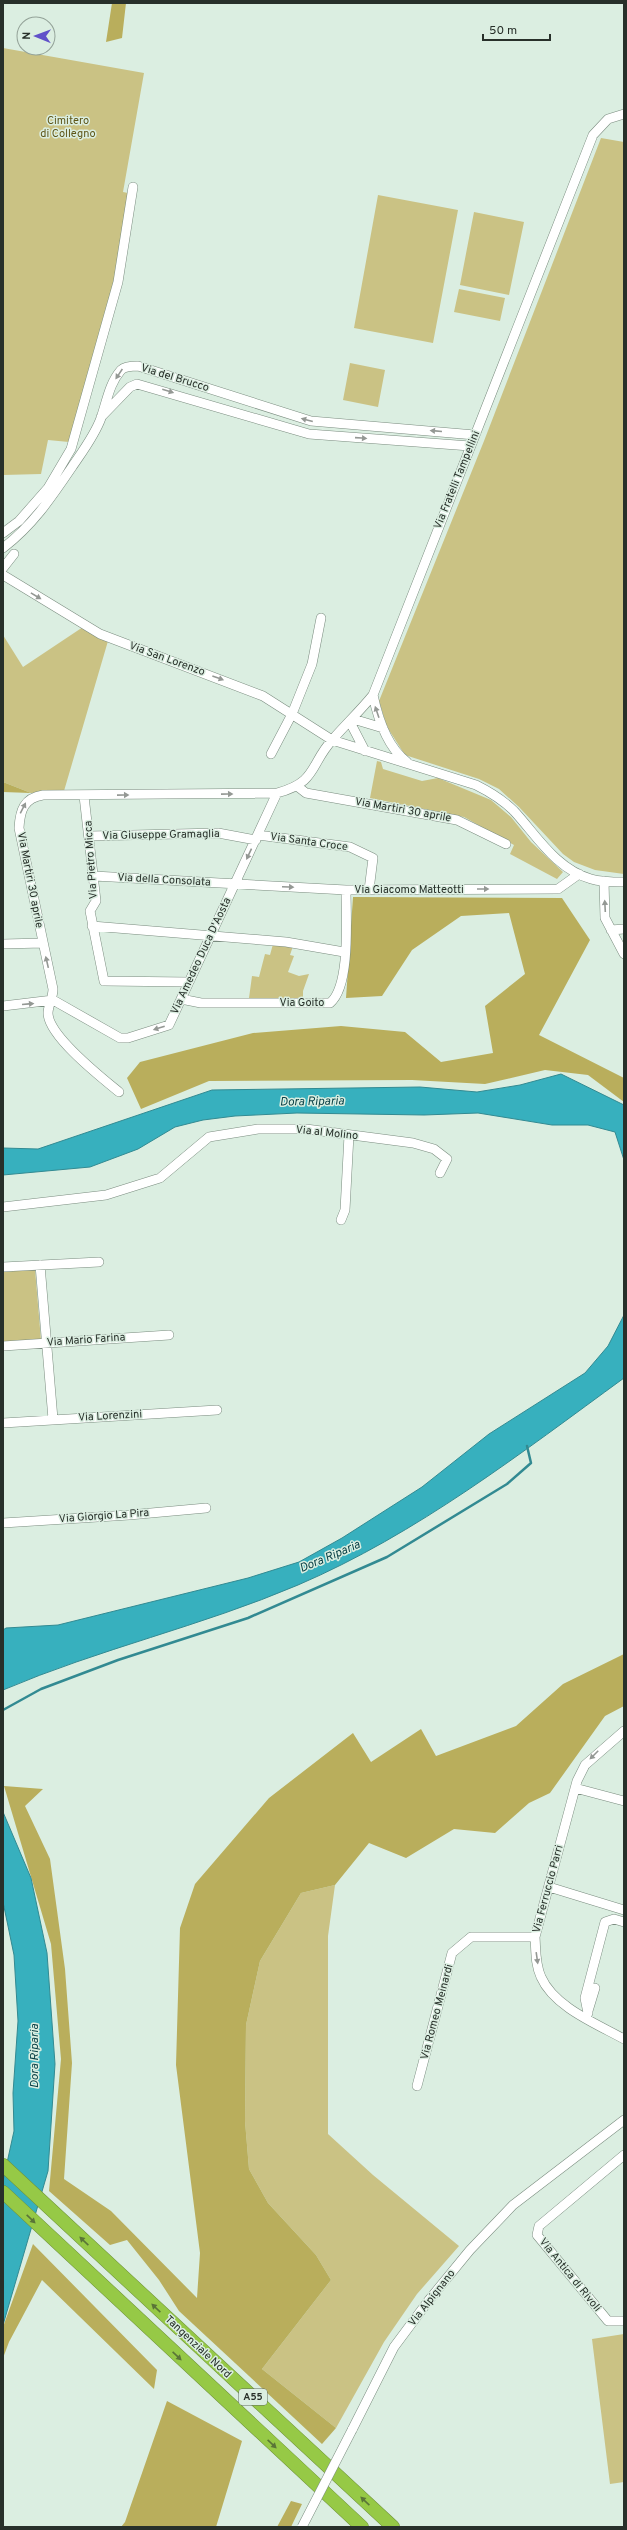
<svg xmlns="http://www.w3.org/2000/svg" width="627" height="2530" viewBox="0 0 627 2530" font-family="Overpass,sans-serif">
	<style>
		.green { fill: #cac284 }
		.forest { fill: #b9ae5c }
		.water { fill: #37b0be; stroke: #328a92 }
		.lines { fill: none; stroke-linecap: round; stroke-linejoin: round }
		.stream { stroke: #328a92; stroke-width: 2.5 }
		.minor-casing { stroke: #7a8c7f; stroke-width: 10 }
		.highway-casing { stroke: #70933c; stroke-width: 14 }
		.minor { stroke: #fff; stroke-width: 9 }
		.highway { stroke: #96c946; stroke-width: 13 }
		.minor-bridge-casing { stroke: #7a8c7f; stroke-width: 10; stroke-linecap: butt }
		.minor-bridge { stroke: #fff; stroke-width: 9 }
		.oneway { fill: #949894 }
		.oneway2 { fill: #5a7537 }
		.labels { text-anchor: middle; dominant-baseline: central; stroke-width: 3; stroke-linejoin: round; paint-order: stroke }
		.shield { fill: #dbeee1; stroke: #5e6961; stroke-width: 1 }
		.shield-label { font-size: 10px; font-weight: bold; fill: #28302a }
		.park-label { font-size: 11px; fill: #5e5618; stroke: #dbeee1 }
		.street-label { font-size: 11px; fill: #28302a; stroke: #dbeee1 }
		.water-label { font-size: 12px; font-style: italic; fill: #063e44; stroke: #dbeee1 }
	</style>
	<rect width="100%" height="100%" fill="#dbeee1"/>
	<path class="green" d="M 3,48 L 144,73 L 123,192 L 128,193 L 114,284 L 69,442 L 48,440 L 41,474 L 3,475 Z
		M 601,138 L 624,142 L 624,874 L 595,870 L 574,862 L 563,854 L 519,807 L 499,789 L 479,779 L 405,755 L 387,727 L 379,701 L 484,441 Z
		M 378,195 L 458,210 L 433,343 L 354,328 Z
		M 474,212 L 524,222 L 509,295 L 460,285 Z
		M 459,289 L 505,298 L 500,321 L 454,312 Z
		M 350,363 L 385,370 L 378,407 L 343,400 Z
		M 83,627 L 108,641 L 64,791 L 31,793 L 3,782 L 3,635 L 23,667 Z
		M 377,761 L 381,762 L 383,769 L 422,781 L 438,778 L 491,800 L 511,817 L 531,842 L 563,872 L 557,879 L 510,854 L 514,845 L 464,817 L 370,798 Z
		M 273,944 L 293,946 L 290,955 L 294,956 L 288,972 L 299,976 L 309,974 L 303,991 L 303,1000 L 249,998 L 252,976 L 259,977 L 265,954 L 270,955 Z
		M 35,1269 L 41,1340 L 3,1343 L 3,1272 Z
		M 335,1885 L 328,1936 L 328,2134 L 373,2175 L 459,2246 L 417,2294 L 384,2342 L 336,2428 L 262,2369 L 331,2280 L 316,2255 L 268,2203 L 249,2169 L 245,2121 L 246,2025 L 260,1961 L 301,1893 Z
		M 624,2334 L 624,2482 L 610,2484 L 592,2339 Z"/>
	<path class="forest" d="M 112,3 L 126,3 L 122,38 L 106,42 Z
		M 3,782 L 31,793 L 3,792 Z
		M 353,897 L 562,898 L 590,940 L 539,1035 L 624,1078 L 624,1102 L 588,1075 L 545,1070 L 485,1084 L 412,1080 L 209,1081 L 141,1109 L 127,1078 L 140,1062 L 253,1033 L 341,1026 L 405,1032 L 441,1062 L 493,1053 L 485,1006 L 525,974 L 509,913 L 461,916 L 412,950 L 382,996 L 346,998 Z
		M 624,1654 L 624,1706 L 605,1716 L 550,1793 L 529,1803 L 495,1833 L 454,1829 L 406,1858 L 369,1843 L 335,1885 L 301,1893 L 260,1961 L 246,2025 L 245,2121 L 249,2169 L 268,2203 L 316,2255 L 331,2280 L 262,2369 L 336,2428 L 322,2444 L 179,2311 L 159,2280 L 127,2240 L 110,2245 L 49,2191 L 61,2059 L 51,1944 L 4,1786 L 43,1789 L 25,1806 L 50,1859 L 65,1969 L 72,2063 L 64,2179 L 111,2211 L 197,2298 L 200,2253 L 176,2065 L 180,1928 L 195,1884 L 269,1798 L 353,1733 L 371,1762 L 421,1729 L 436,1756 L 516,1726 L 563,1684 Z
		M 33,2244 L 157,2370 L 154,2389 L 42,2280 L 9,2342 L 3,2358 L 3,2327 Z
		M 167,2401 L 242,2441 L 216,2527 L 121,2527 L 125,2522 Z
		M 291,2501 L 302,2504 L 291,2527 L 277,2527 Z"/>
	<path class="water" d="M 561,1074 L 624,1105 L 624,1160 L 615,1132 L 588,1125 L 552,1125 L 478,1113 L 424,1115 L 297,1113 L 235,1116 L 203,1120 L 175,1127 L 138,1149 L 90,1167 L 3,1175 L 3,1148 L 38,1149 L 212,1090 L 420,1087 L 477,1092 L 520,1085 Z
		M 624,1315 L 624,1378 C 521,1453 417,1534 298,1585 C 202,1626 99,1649 3,1690 L 3,1630 L 6,1628 L 58,1625 L 248,1578 L 299,1562 L 342,1538 L 422,1487 L 489,1434 L 585,1373 L 608,1346 Z
		M 3,1812 L 31,1878 L 47,1953 L 55,2064 L 48,2171 L 3,2325 L 3,2181 L 14,2131 L 13,2093 L 18,2021 L 14,1955 L 3,1902 Z"/>
	<g class="lines">
		<path class="stream" d="M 3,1710 L 41,1689 L 118,1660 L 248,1618 L 387,1557 L 507,1484 L 531,1463 L 527,1446"/>
		<g class="minor-casing">
			<path id="minor" d="M 101,417 L 130,387 L 137,384 L 309,434 L 470,446
				M 3,533 L 19,521 L 48,488 L 71,449 L 118,282 L 133,187
				M 3,548 C 33,525 51,498 72,467 C 82,452 95,435 101,418 C 107,401 109,384 121,370 C 125,366 133,366 138,366 L 311,421 L 475,435
				M 3,568 L 14,554
				M 3,575 L 100,634 L 263,696 L 332,740 L 476,785 C 490,792 503,800 514,811 C 537,836 556,869 591,879 C 601,882 613,882 624,882
				M 373,695 C 378,719 387,747 407,762
				M 353,719 L 383,728
				M 350,722 L 365,751
				M 271,754 L 292,714 L 312,664 L 321,618
				M 297,786 L 306,793 L 457,820 L 506,844
				M 84,796 L 96,901 L 90,911 L 104,981 L 189,982
				M 258,835 L 350,847 L 373,858 L 369,890
				M 90,836 L 218,833 L 256,840
				M 94,876 L 346,890 L 558,889 L 579,874
				M 604,881 L 605,918 L 624,954
				M 92,926 L 286,942 L 344,952
				M 611,930 L 624,929
				M 3,944 L 43,943
				M 181,999 L 201,1003 L 330,1003 C 351,986 346,916 346,890
				M 53,1000 L 120,1038 L 128,1038 L 169,1025 L 277,793
				M 3,1006 L 53,1000
				M 119,1092 C 102,1078 48,1036 48,1013 C 48,1006 53,998 53,989 L 19,828 C 20,810 24,798 43,795 L 277,793 C 318,782 309,765 333,739 C 346,724 360,711 373,695 L 593,135 L 608,119 L 624,114
				M 3,1207 L 106,1195 L 160,1178 L 209,1137 L 258,1129 L 306,1129 L 413,1143 L 434,1149 L 447,1159 L 440,1173
				M 341,1220 L 345,1210 L 349,1135
				M 40,1265 L 53,1419
				M 3,1267 L 99,1262
				M 3,1346 L 169,1335
				M 3,1423 L 217,1410
				M 3,1523 L 129,1515 L 206,1508
				M 624,1731 L 585,1765 L 577,1781 L 535,1937 C 536,1950 535,1964 541,1977 C 554,2007 597,2024 624,2039
				M 575,1788 L 624,1801
				M 549,1887 L 624,1910
				M 588,2011 L 595,1988
				M 586,2017 L 588,2013 L 585,1998 L 605,1922 L 614,1919 L 624,1922
				M 417,2086 L 452,1953 L 471,1937 L 535,1937
				M 624,2155 L 539,2226 L 537,2235 L 608,2321 L 624,2321
				M 352,2430 L 394,2347 L 429,2300 L 470,2250 L 513,2205 L 624,2120"/>
		</g>
		<g class="highway-casing">
			<path id="highway" d="M 3,2165 L 393,2527
				M 3,2192 L 362,2527"/>
		</g>
		<use href="#minor" class="minor"/>
		<use href="#highway" class="highway"/>
		<g class="minor-bridge-casing">
			<path id="minor-bridge" d="M 302,2527 L 352,2430"/>
		</g>
		<use href="#minor-bridge" class="minor-bridge"/>
	</g>
	<defs><path id="oneway-solid" d="M-6-.8H1V-3.2L6.5 0L1 3.2V.8H-6Z"/></defs>
	<g class="oneway">
		<use href="#oneway-solid" transform="translate(119 374) rotate(124)"/>
		<use href="#oneway-solid" transform="translate(168 391) rotate(17)"/>
		<use href="#oneway-solid" transform="translate(307 420) rotate(-165)"/>
		<use href="#oneway-solid" transform="translate(436 431) rotate(-175)"/>
		<use href="#oneway-solid" transform="translate(361 438) rotate(4)"/>
		<use href="#oneway-solid" transform="translate(36 596) rotate(31)"/>
		<use href="#oneway-solid" transform="translate(218 678) rotate(20)"/>
		<use href="#oneway-solid" transform="translate(377 712) rotate(-109)"/>
		<use href="#oneway-solid" transform="translate(227 794) rotate(-1)"/>
		<use href="#oneway-solid" transform="translate(123 795) rotate(-1)"/>
		<use href="#oneway-solid" transform="translate(23 808) rotate(-63)"/>
		<use href="#oneway-solid" transform="translate(249 854) rotate(115)"/>
		<use href="#oneway-solid" transform="translate(288 887) rotate(3)"/>
		<use href="#oneway-solid" transform="translate(483 889)"/>
		<use href="#oneway-solid" transform="translate(605 906) rotate(-93)"/>
		<use href="#oneway-solid" transform="translate(47 962) rotate(-103)"/>
		<use href="#oneway-solid" transform="translate(28 1004) rotate(-5)"/>
		<use href="#oneway-solid" transform="translate(159 1028) rotate(162)"/>
		<use href="#oneway-solid" transform="translate(594 1755) rotate(135)"/>
		<use href="#oneway-solid" transform="translate(537 1958) rotate(82)"/>
	</g>
	<g class="oneway2">
		<use href="#oneway-solid" transform="translate(31 2219) rotate(44)"/>
		<use href="#oneway-solid" transform="translate(84 2241) rotate(-137)"/>
		<use href="#oneway-solid" transform="translate(156 2308) rotate(-137)"/>
		<use href="#oneway-solid" transform="translate(177 2356) rotate(43)"/>
		<use href="#oneway-solid" transform="translate(272 2444) rotate(43)"/>
		<use href="#oneway-solid" transform="translate(365 2501) rotate(-137)"/>
	</g>
	<g class="labels">
		<rect class="shield" x="239" y="2389" width="28" height="16" rx="3"/>
		<g class="shield-label">
			<text x="253" y="2397">A55</text>
		</g>
		<g class="park-label">
			<text x="68" y="121">Cimitero<tspan x="68" dy="13">di Collegno</tspan></text>
		</g>
		<g class="street-label">
			<text transform="translate(175 378) rotate(17)">Via del Brucco</text>
			<text transform="translate(457 480) rotate(-68)">Via Fratelli Tampellini</text>
			<text transform="translate(167 659) rotate(20)">Via San Lorenzo</text>
			<text transform="translate(403 810) rotate(10)">Via Martiri 30 aprile</text>
			<text transform="translate(161 835) rotate(-1)">Via Giuseppe Gramaglia</text>
			<text transform="translate(309 842) rotate(8)">Via Santa Croce</text>
			<text transform="translate(91 860) rotate(-94)">Via Pietro Micca</text>
			<text transform="translate(30 880) rotate(79)">Via Martiri 30 aprile</text>
			<text transform="translate(164 880) rotate(3)">Via della Consolata</text>
			<text x="409" y="890">Via Giacomo Matteotti</text>
			<text transform="translate(201 956) rotate(-65)">Via Amedeo Duca D'Aosta</text>
			<text x="302" y="1003">Via Goito</text>
			<text transform="translate(327 1133) rotate(6)">Via al Molino</text>
			<text transform="translate(86 1340) rotate(-4)">Via Mario Farina</text>
			<text transform="translate(110 1416) rotate(-3)">Via Lorenzini</text>
			<text transform="translate(104 1516) rotate(-4)">Via Giorgio La Pira</text>
			<text transform="translate(548 1889) rotate(-75)">Via Ferruccio Parri</text>
			<text transform="translate(437 2012) rotate(-75)">Via Romeo Meinardi</text>
			<text transform="translate(570 2275) rotate(51)">Via Antica di Rivoli</text>
			<text transform="translate(432 2298) rotate(-52)">Via Alpignano</text>
			<text transform="translate(198 2347) rotate(43)">Tangenziale Nord</text>
		</g>
		<g class="water-label">
			<text transform="translate(312 1102) rotate(-1)">Dora Riparia</text>
			<text transform="translate(330 1557) rotate(-23)">Dora Riparia</text>
			<text transform="translate(35 2056) rotate(-90)">Dora Riparia</text>
		</g>
	</g>
	<rect width="627" height="2530" fill="none" stroke="#28302a" stroke-width="8"/>
	<g transform="translate(36 36) rotate(271)"><circle r="19" fill="#dbeee1" stroke="#93a298"/>
	<path d="M0-3L7 15L0 10L-7 15Z" fill="#6051c9"/>
	<text y="-6" font-size="11" font-weight="bold" text-anchor="middle" fill="#28302a">N</text>
	</g>
	<path d="M483 34v6h67v-6" fill="none" stroke="#28302a" stroke-width="2"/>
	<text x="489" y="34" font-size="12" fill="#28302a" stroke="#dbeee1" stroke-width="3" paint-order="stroke">50 m</text>
</svg>
